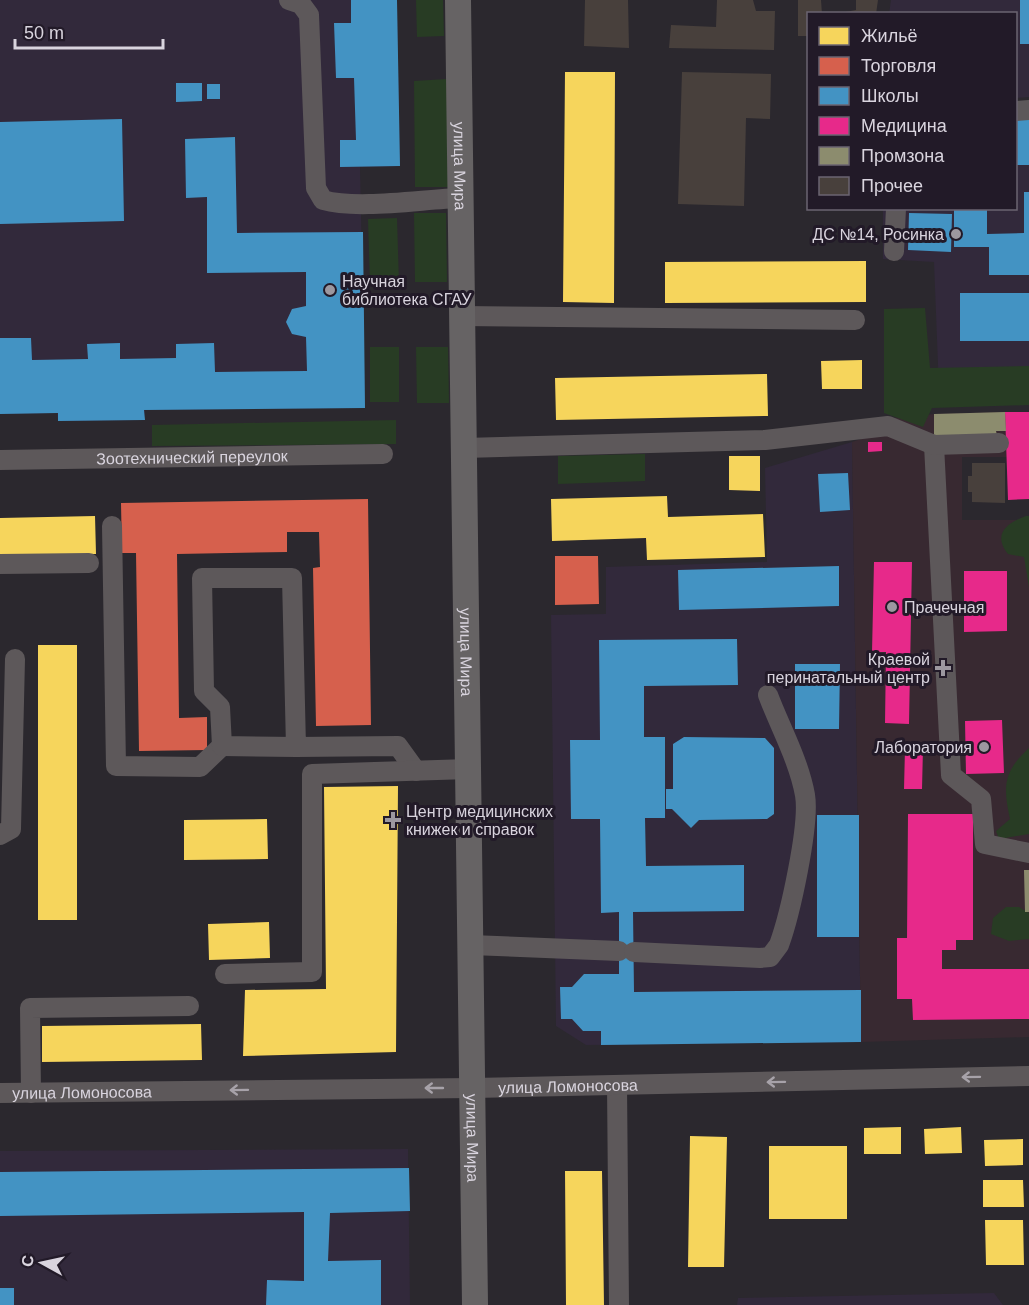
<svg xmlns="http://www.w3.org/2000/svg" width="1029" height="1305" viewBox="0 0 1029 1305" font-family="Arial,sans-serif">
	<style>
		.built { fill: #32293b }
		.medical { fill: #382931 }
		.green { fill: #283c24 }
		.homes { fill: #f6d55c }
		.shops { fill: #d6604d }
		.schools { fill: #4393c3 }
		.health { fill: #e7298a }
		.industry { fill: #8c8c6e }
		.building { fill: #48403c }
		.lines { fill: none; stroke-linecap: round; stroke-linejoin: round }
		.minor { stroke: #5d585a; stroke-width: 20 }
		.major { stroke: #666364; stroke-width: 26 }
		.oneway { stroke: #a7a2a9 }
		.poi-dot { fill: #9c98a0; stroke: #221a28; stroke-width: 2 }
		.labels { text-anchor: middle; dominant-baseline: central; stroke-width: 6; stroke-linejoin: round; paint-order: stroke }
		.street-label { font-size: 16px; fill: #d9d4de; stroke: #221a28 }
		.poi-label { font-size: 16px; fill: #d9d4de; stroke: #221a28; text-anchor: end }
	</style>
	<rect width="100%" height="100%" fill="#2b282e"/>
	<path class="built" d="M 0,0 L 397,0 L 400,166 L 360,167 L 365,408 L 145,410 L 144,420 L 58,421 L 57,413 L 0,414 Z
		M 891,0 L 1029,0 L 1029,97 L 1016,98 L 1016,14 L 889,14 Z
		M 1016,102 L 1029,102 L 1029,388 L 939,390 L 934,262 L 883,259 L 883,209 L 1016,208 Z
		M 852,442 L 861,1042 L 586,1045 L 556,1026 L 551,615 L 606,614 L 606,567 L 767,562 L 765,468 Z
		M 408,1149 L 410,1305 L 0,1305 L 0,1151 Z
		M 994,1293 L 1003,1305 L 737,1305 L 738,1298 Z"/>
	<path class="medical" d="M 1005,412 L 1007,457 L 962,457 L 962,520 L 1029,520 L 1029,1037 L 861,1042 L 852,442 L 882,432 L 883,419 L 934,414 Z"/>
	<path class="green" d="M 416,0 L 443,0 L 444,36 L 417,37 Z
		M 447,79 L 448,187 L 415,187 L 414,81 Z
		M 414,213 L 446,213 L 447,282 L 415,282 Z
		M 397,218 L 399,283 L 370,284 L 368,219 Z
		M 925,308 L 930,368 L 1029,366 L 1029,405 L 932,408 L 923,427 L 884,413 L 884,309 Z
		M 370,347 L 399,347 L 399,402 L 370,402 Z
		M 416,347 L 448,347 L 449,403 L 417,403 Z
		M 396,420 L 396,444 L 152,446 L 152,425 Z
		M 645,454 L 645,481 L 558,484 L 558,456 Z
		M 1026,516 L 1029,516 L 1029,587 L 1024,557 L 1008,554 C 992,534 1007,523 1026,516 Z
		M 1029,748 L 1029,834 L 999,839 L 996,831 L 1010,819 C 1003,786 1003,772 1029,748 Z
		M 1006,907 L 1019,907 L 1029,913 L 1029,939 L 1009,941 L 991,934 L 993,918 Z"/>
	<path class="homes" d="M 565,72 L 615,72 L 614,303 L 563,302 Z
		M 866,261 L 866,302 L 665,303 L 665,262 Z
		M 862,360 L 862,389 L 822,389 L 821,361 Z
		M 767,374 L 768,416 L 556,420 L 555,378 Z
		M 729,456 L 760,456 L 760,491 L 729,490 Z
		M 667,496 L 668,517 L 763,514 L 765,557 L 647,560 L 646,538 L 552,541 L 551,499 Z
		M 95,516 L 96,554 L 0,555 L 0,518 Z
		M 38,645 L 77,645 L 77,920 L 38,920 Z
		M 398,786 L 396,1052 L 243,1056 L 245,990 L 326,989 L 324,787 Z
		M 267,819 L 268,859 L 184,860 L 184,820 Z
		M 269,922 L 270,958 L 209,960 L 208,924 Z
		M 201,1024 L 202,1060 L 42,1062 L 42,1026 Z
		M 901,1127 L 901,1154 L 864,1154 L 864,1128 Z
		M 961,1127 L 962,1153 L 925,1154 L 924,1129 Z
		M 690,1136 L 727,1137 L 724,1267 L 688,1267 Z
		M 1023,1139 L 1023,1165 L 985,1166 L 984,1140 Z
		M 769,1146 L 847,1146 L 847,1219 L 769,1219 Z
		M 565,1171 L 602,1171 L 604,1305 L 566,1305 Z
		M 983,1180 L 1023,1180 L 1024,1207 L 983,1207 Z
		M 985,1220 L 1023,1220 L 1024,1265 L 986,1265 Z"/>
	<path class="shops" d="M 368,499 L 371,725 L 316,726 L 313,568 L 320,567 L 319,532 L 287,532 L 287,552 L 177,554 L 179,718 L 207,717 L 207,750 L 139,751 L 136,553 L 122,553 L 121,503 Z
		M 555,556 L 598,556 L 599,604 L 555,605 Z"/>
	<path class="schools" d="M 351,0 L 397,0 L 400,166 L 340,167 L 340,140 L 356,140 L 354,78 L 336,78 L 334,23 L 351,23 Z
		M 1020,0 L 1029,0 L 1029,44 L 1020,44 Z
		M 176,83 L 202,83 L 202,101 L 176,102 Z
		M 207,84 L 220,84 L 220,99 L 207,99 Z
		M 1016,118 L 1029,118 L 1029,165 L 1016,165 Z
		M 122,119 L 124,221 L 0,224 L 0,122 Z
		M 235,137 L 237,233 L 363,232 L 365,408 L 144,410 L 145,420 L 58,421 L 58,413 L 0,414 L 0,338 L 31,338 L 32,360 L 88,359 L 87,344 L 120,343 L 120,359 L 176,358 L 176,344 L 214,343 L 215,372 L 307,371 L 306,337 L 292,334 L 286,322 L 292,309 L 306,306 L 306,272 L 207,273 L 207,197 L 186,198 L 185,139 Z
		M 1024,192 L 1029,192 L 1029,275 L 989,275 L 989,247 L 954,247 L 954,208 L 987,208 L 987,234 L 1024,233 Z
		M 909,213 L 952,214 L 951,252 L 908,250 Z
		M 960,293 L 1029,293 L 1029,341 L 960,341 Z
		M 848,473 L 850,510 L 820,512 L 818,474 Z
		M 839,566 L 839,606 L 679,610 L 678,570 Z
		M 737,639 L 738,685 L 644,686 L 644,737 L 665,737 L 665,818 L 645,818 L 646,866 L 744,865 L 744,911 L 633,912 L 634,992 L 861,990 L 861,1042 L 601,1045 L 601,1031 L 583,1031 L 572,1019 L 561,1019 L 560,987 L 572,987 L 584,974 L 619,974 L 619,912 L 601,913 L 600,819 L 571,819 L 570,740 L 600,740 L 599,640 Z
		M 795,664 L 840,664 L 839,729 L 795,729 Z
		M 684,737 L 765,738 L 774,748 L 774,814 L 767,819 L 699,820 L 691,828 L 672,809 L 666,809 L 666,789 L 673,789 L 673,744 Z
		M 817,815 L 859,815 L 859,937 L 817,937 Z
		M 409,1168 L 410,1211 L 330,1213 L 328,1261 L 381,1260 L 381,1305 L 266,1305 L 267,1280 L 304,1281 L 304,1212 L 0,1216 L 0,1172 Z
		M 0,1288 L 14,1288 L 14,1305 L 0,1305 Z"/>
	<path class="health" d="M 1005,412 L 1029,412 L 1029,499 L 1008,500 Z
		M 868,442 L 882,442 L 882,451 L 868,452 Z
		M 874,562 L 912,562 L 909,724 L 885,723 L 886,652 L 872,652 Z
		M 964,571 L 1007,571 L 1007,631 L 964,632 Z
		M 1002,720 L 1004,773 L 966,774 L 965,721 Z
		M 905,748 L 923,748 L 922,789 L 904,789 Z
		M 908,814 L 973,814 L 973,940 L 956,940 L 956,950 L 942,950 L 942,969 L 1029,969 L 1029,1019 L 913,1020 L 912,999 L 897,999 L 897,938 L 907,938 Z"/>
	<path class="industry" d="M 1005,412 L 1006,431 L 996,431 L 997,435 L 934,436 L 934,414 Z
		M 1024,870 L 1029,870 L 1029,912 L 1025,912 Z"/>
	<path class="building" d="M 585,0 L 628,0 L 629,48 L 584,46 Z
		M 717,0 L 753,0 L 756,11 L 775,11 L 774,50 L 669,48 L 671,25 L 716,27 Z
		M 798,0 L 821,0 L 822,14 L 808,14 L 808,36 L 798,36 Z
		M 856,0 L 878,0 L 876,14 L 835,14 L 856,10 Z
		M 682,72 L 771,74 L 770,119 L 746,118 L 744,206 L 678,204 Z
		M 972,463 L 1005,463 L 1005,503 L 972,502 L 972,492 L 968,492 L 968,476 L 972,476 Z"/>
	<g class="lines">
		<g class="minor">
			<path d="M 289,0 L 301,4 L 309,15 L 316,188 L 323,200 C 358,210 423,199 461,198"/>
			<path d="M 1016,111 L 1029,110"/>
			<path d="M 894,251 L 896,208"/>
			<path d="M 461,316 L 855,320"/>
			<path d="M 934,445 L 951,775 L 981,799 L 985,844 L 1029,853"/>
			<path d="M 464,448 L 765,440 L 888,426 L 934,445 L 999,443"/>
			<path id="s1" d="M 0,460 L 383,454"/>
			<path d="M 112,526 L 116,766 L 200,767 L 222,746"/>
			<path d="M 0,564 L 89,563"/>
			<path d="M 296,747 L 222,746 L 220,707 L 204,691 L 202,578 L 292,578 L 296,747 L 398,746 L 416,771"/>
			<path d="M 0,835 L 11,829 L 15,659"/>
			<path d="M 471,945 L 619,951"/>
			<path d="M 634,952 L 760,958 L 770,957 L 779,945 C 790,915 810,825 805,795 C 799,761 780,727 768,695"/>
			<path d="M 225,974 L 312,972 L 312,774 L 469,769"/>
			<path d="M 617,1085 L 619,1305"/>
			<path id="s2" d="M 0,1093 L 473,1088 L 1029,1076"/>
			<path d="M 31,1093 L 30,1008 L 189,1006"/>
		</g>
		<path class="major" id="s3" d="M 458,0 L 475,1305"/>
	</g>
	<defs><path id="oneway-shaft" d="M-6 0H5M1.5-3L5.5 0L1.5 3" fill="none" stroke-width="1.6" stroke-linecap="round" stroke-linejoin="round" transform="scale(1.5)"/></defs>
	<g class="oneway">
		<use href="#oneway-shaft" transform="translate(971 1077) rotate(179)"/>
		<use href="#oneway-shaft" transform="translate(776 1082) rotate(179)"/>
		<use href="#oneway-shaft" transform="translate(434 1088) rotate(180)"/>
		<use href="#oneway-shaft" transform="translate(239 1090) rotate(179)"/>
	</g>
	<g class="poi-dot">
		<circle cx="956" cy="234" r="6"/>
		<circle cx="330" cy="290" r="6"/>
		<circle cx="892" cy="607" r="6"/>
		<path d="M940 659h6v6h6v6h-6v6h-6v-6h-6v-6h6z"/>
		<circle cx="984" cy="747" r="6"/>
		<path d="M390 811h6v6h6v6h-6v6h-6v-6h-6v-6h6z"/>
	</g>
	<g class="labels">
		<g class="street-label">
			<text stroke="none"><textPath href="#s3" startOffset="166">улица Мира</textPath></text>
			<text stroke="none"><textPath href="#s1" startOffset="192">Зоотехнический переулок</textPath></text>
			<text stroke="none"><textPath href="#s3" startOffset="652">улица Мира</textPath></text>
			<text stroke="none"><textPath href="#s2" startOffset="568">улица Ломоносова</textPath></text>
			<text stroke="none"><textPath href="#s2" startOffset="82">улица Ломоносова</textPath></text>
			<text stroke="none"><textPath href="#s3" startOffset="1138">улица Мира</textPath></text>
		</g>
		<g class="poi-label">
			<text x="944" y="234">ДС №14, Росинка</text>
			<text x="342" y="281" text-anchor="start">Научная<tspan x="342" dy="18">библиотека СГАУ</tspan></text>
			<text x="904" y="607" text-anchor="start">Прачечная</text>
			<text x="930" y="659">Краевой<tspan x="930" dy="18">перинатальный центр</tspan></text>
			<text x="972" y="747">Лаборатория</text>
			<text x="406" y="811" text-anchor="start">Центр медицинских<tspan x="406" dy="18">книжек и справок</tspan></text>
		</g>
	</g>
	<rect x="807" y="12" width="210" height="198" fill="#221a28" stroke="#6b6471" stroke-width="1.5"/>
	<rect x="819" y="27" width="30" height="18" fill="#f6d55c" stroke="#6b6471" stroke-width="1.5"/>
	<text x="861" y="42" font-size="18" fill="#d9d4de">Жильё</text>
	<rect x="819" y="57" width="30" height="18" fill="#d6604d" stroke="#6b6471" stroke-width="1.5"/>
	<text x="861" y="72" font-size="18" fill="#d9d4de">Торговля</text>
	<rect x="819" y="87" width="30" height="18" fill="#4393c3" stroke="#6b6471" stroke-width="1.5"/>
	<text x="861" y="102" font-size="18" fill="#d9d4de">Школы</text>
	<rect x="819" y="117" width="30" height="18" fill="#e7298a" stroke="#6b6471" stroke-width="1.5"/>
	<text x="861" y="132" font-size="18" fill="#d9d4de">Медицина</text>
	<rect x="819" y="147" width="30" height="18" fill="#8c8c6e" stroke="#6b6471" stroke-width="1.5"/>
	<text x="861" y="162" font-size="18" fill="#d9d4de">Промзона</text>
	<rect x="819" y="177" width="30" height="18" fill="#48403c" stroke="#6b6471" stroke-width="1.5"/>
	<text x="861" y="192" font-size="18" fill="#d9d4de">Прочее</text>
	<g transform="translate(42 1263) rotate(278)" stroke="#221a28" stroke-width="4.5" paint-order="stroke">
	<path d="M0-4.5L10 22L0 15L-10 22Z" fill="#d9d4de"/>
	<text y="-9" font-size="16" font-weight="bold" text-anchor="middle" fill="#d9d4de">С</text>
	</g>
	<path d="M15 39v9h148v-9" fill="none" stroke="#d9d4de" stroke-width="3"/>
	<text x="24" y="39" font-size="18" fill="#d9d4de" stroke="#221a28" stroke-width="4.5" paint-order="stroke">50 m</text>
</svg>
